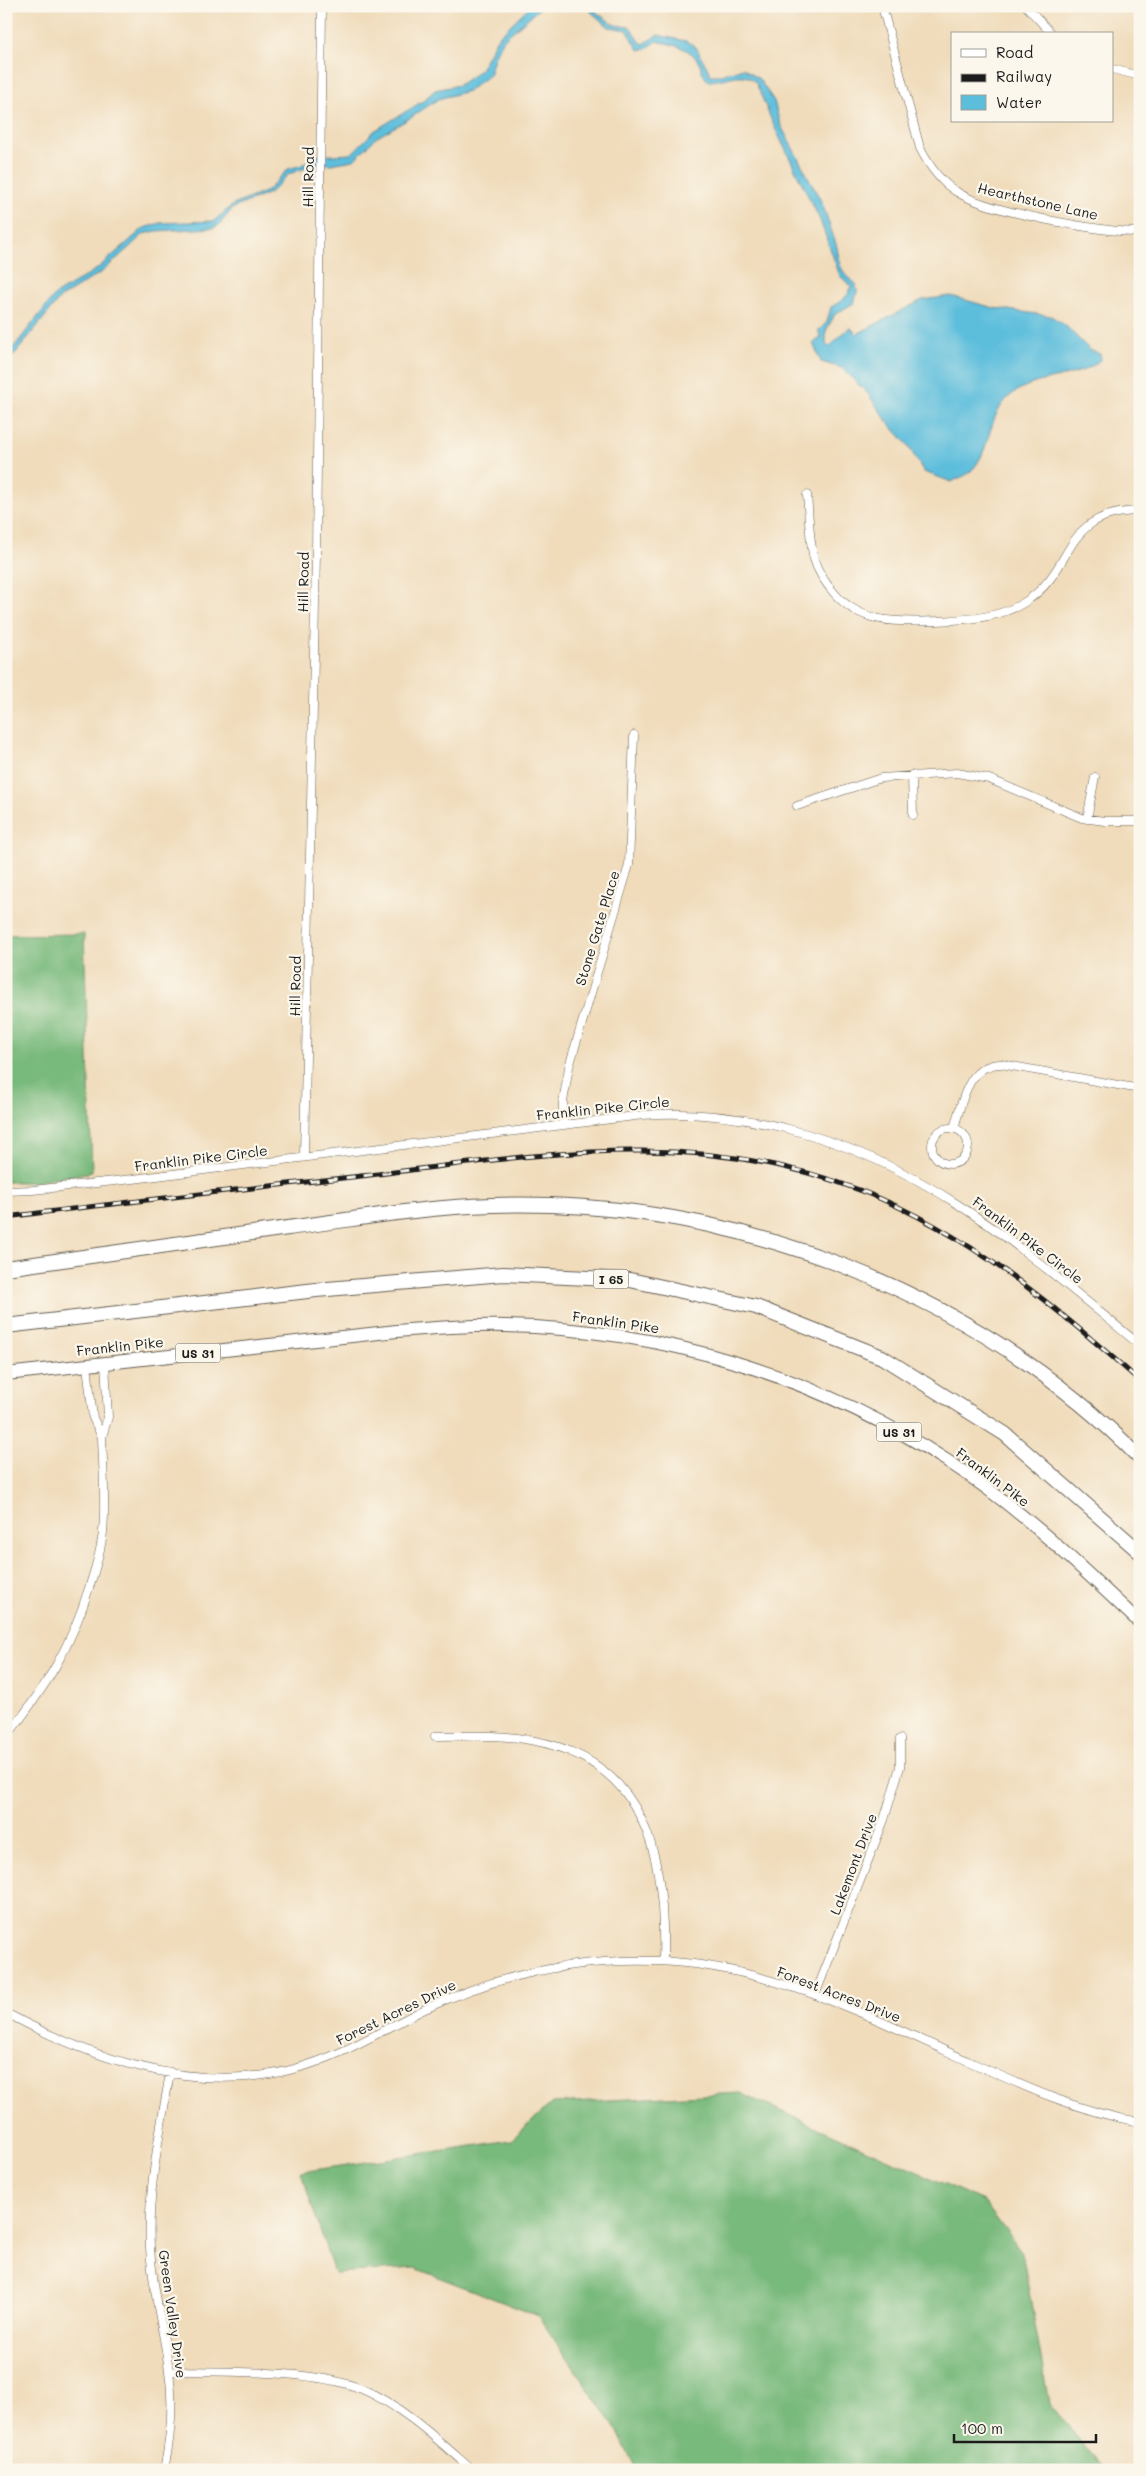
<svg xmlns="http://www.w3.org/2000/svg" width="1146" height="2476" viewBox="0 0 1146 2476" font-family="Mali,sans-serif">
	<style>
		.forest { fill: #78b97b; stroke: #4a6a4c }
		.water { fill: #5dbedc; stroke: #3c6d7c }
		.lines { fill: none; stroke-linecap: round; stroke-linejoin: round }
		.street-casing { stroke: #665f54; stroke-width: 9 }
		.primary-casing { stroke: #665f54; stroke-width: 14 }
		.highway-casing { stroke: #665f54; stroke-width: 16 }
		.street { stroke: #fff; stroke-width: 8 }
		.primary { stroke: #fff; stroke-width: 12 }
		.highway { stroke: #fff; stroke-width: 14 }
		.rail-casing { stroke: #1c1c1c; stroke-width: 5 }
		.rail { stroke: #fbf7ec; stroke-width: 3; stroke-dasharray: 9; stroke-linecap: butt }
		.labels { text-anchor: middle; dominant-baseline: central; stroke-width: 4.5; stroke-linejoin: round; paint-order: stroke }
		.shield { fill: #fbf7ec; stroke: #5f5e5a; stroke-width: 1 }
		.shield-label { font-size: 12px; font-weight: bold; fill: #1c1c1c }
		.street-label { font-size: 14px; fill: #1c1c1c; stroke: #fbf7ec }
	</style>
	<rect width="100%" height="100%" fill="#fbf7ec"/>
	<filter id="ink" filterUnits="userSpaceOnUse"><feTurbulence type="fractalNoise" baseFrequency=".02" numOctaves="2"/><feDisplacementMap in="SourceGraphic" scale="10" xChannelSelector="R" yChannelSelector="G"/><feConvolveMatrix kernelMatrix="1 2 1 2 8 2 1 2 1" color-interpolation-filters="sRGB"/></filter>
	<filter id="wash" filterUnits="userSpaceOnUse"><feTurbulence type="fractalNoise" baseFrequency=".0096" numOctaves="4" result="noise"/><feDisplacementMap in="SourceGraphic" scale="20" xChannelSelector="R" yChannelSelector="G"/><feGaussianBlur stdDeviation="1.12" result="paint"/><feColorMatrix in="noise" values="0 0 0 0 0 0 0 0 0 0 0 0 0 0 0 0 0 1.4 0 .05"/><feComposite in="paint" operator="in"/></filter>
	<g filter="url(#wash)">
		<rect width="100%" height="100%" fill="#f0dcbb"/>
		<path class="forest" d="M 84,934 L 92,1172 L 36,1182 L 6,1182 L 6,935 Z
			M 740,2093 L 983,2201 L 1022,2252 L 1049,2403 L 1105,2470 L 636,2470 L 617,2430 L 538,2316 L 415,2268 L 334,2273 L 301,2172 L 511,2140 L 552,2103 Z"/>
		<path class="water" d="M 530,6 L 542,6 L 504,39 L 495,55 L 489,75 L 468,91 L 438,99 L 412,117 L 377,137 L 354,160 L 331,164 L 316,164 L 289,174 L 270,193 L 233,208 L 219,225 L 213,228 L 156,231 L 144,234 L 102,272 L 60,298 L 6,365 L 6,357 L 55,295 L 97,269 L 144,228 L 160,223 L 214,221 L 233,205 L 267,191 L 288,169 L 302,165 L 315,156 L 351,154 L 374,131 L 423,101 L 435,90 L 459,85 L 480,70 L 497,38 Z
			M 588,6 L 594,6 L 597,13 L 615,25 L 630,27 L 641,43 L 644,44 L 657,35 L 686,41 L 696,47 L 711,75 L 721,75 L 743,68 L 759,79 L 774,101 L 780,124 L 822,203 L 837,247 L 840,265 L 846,276 L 856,284 L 857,292 L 854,303 L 835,314 L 826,331 L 826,344 L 829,347 L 850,327 L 857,334 L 922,300 L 951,296 L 994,308 L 1051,316 L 1066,326 L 1090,350 L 1100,354 L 1101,359 C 1080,381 1035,374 1010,396 C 986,416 992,453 969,473 C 964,477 957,478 952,482 L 924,472 L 907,444 L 890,425 L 868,394 L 842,368 L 821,362 L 813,343 L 821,338 L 818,331 L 827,322 L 831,307 C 840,302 850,296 851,286 L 840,276 L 820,220 L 773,124 L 756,83 C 742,68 727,81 709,81 C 703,77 702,71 700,65 C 692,47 673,45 657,41 L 646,49 L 639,50 L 627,30 L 609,27 L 591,12 Z"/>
	</g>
	<g filter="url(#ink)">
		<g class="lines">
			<g class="street-casing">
				<path id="street" d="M 882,6 L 920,148 C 929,166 940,182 957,192 C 988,212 1101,232 1140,232
					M 1026,6 L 1052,34
					M 1112,69 L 1140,76
					M 807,495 C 809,516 809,538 814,559 C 818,573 826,584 835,594 C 863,625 899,622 937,621 C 967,619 998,619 1025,602 C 1078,568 1059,512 1140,511
					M 912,775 L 913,815
					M 797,806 L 881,778 L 957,773 L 989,779 L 1082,818 L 1105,821 L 1140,821
					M 1087,819 L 1095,777
					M 563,1125 L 563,1102 L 569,1067 L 629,865 L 634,735
					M932 1146a18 18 0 1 1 36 0a18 18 0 1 1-36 0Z
					M 954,1128 C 962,1103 967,1064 1001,1064 L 1140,1089
					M 304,1157 L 316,554 L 322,6
					M 6,1191 L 33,1190 L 133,1179 L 643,1115 C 694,1111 740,1117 789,1129 C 933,1166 1028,1254 1140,1345
					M 87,1365 L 93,1418 L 102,1437 L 108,1417 L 105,1363
					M 435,1736 C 467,1736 499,1734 530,1740 C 648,1760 666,1860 663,1961
					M 6,1737 C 45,1689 71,1647 89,1588 C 95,1570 101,1551 103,1532 C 106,1500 103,1468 102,1437
					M 815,1995 L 884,1820 L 900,1767 L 900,1739
					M 6,2013 C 92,2059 197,2095 294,2069 C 341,2057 382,2030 425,2009 C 498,1975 578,1958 658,1961 C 768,1965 872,2017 970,2062 C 1025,2087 1080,2112 1140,2122
					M 169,2371 C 223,2372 313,2369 362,2389 C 402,2406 439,2441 472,2470
					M 164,2470 C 171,2437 174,2405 169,2371 C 164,2330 152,2289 150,2247 C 147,2189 161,2129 170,2072"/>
			</g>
			<g class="primary-casing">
				<path id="primary" d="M 6,1374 L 397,1331 C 433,1328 469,1325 505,1326 C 663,1329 817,1376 949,1462 C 1019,1507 1080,1566 1140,1623"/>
			</g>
			<g class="highway-casing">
				<path id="highway" d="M 6,1268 C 100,1254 194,1241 288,1228 C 356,1219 424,1207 492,1205 C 730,1198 971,1288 1140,1458
					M 6,1326 L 316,1290 L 503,1274 L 630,1280 L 756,1307 L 882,1357 L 1005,1434 L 1140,1552"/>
			</g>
			<use href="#street" class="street"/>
			<use href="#primary" class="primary"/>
			<use href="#highway" class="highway"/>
			<g class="rail-casing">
				<path id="rail" d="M 6,1217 C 124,1202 242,1189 361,1176 C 533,1156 694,1125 862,1191 C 969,1233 1054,1306 1140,1381"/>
			</g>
			<use href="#rail" class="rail"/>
		</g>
	</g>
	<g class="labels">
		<g class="shield">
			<rect x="593.5" y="1269.5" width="35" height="19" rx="4"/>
			<rect x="175.5" y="1343.5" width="45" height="19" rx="4"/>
			<rect x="876.5" y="1422.5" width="45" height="19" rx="4"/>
		</g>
		<g class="shield-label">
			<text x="611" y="1279">I 65</text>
			<text x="198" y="1353">US 31</text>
			<text x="899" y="1432">US 31</text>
		</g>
		<g class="street-label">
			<text transform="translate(308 177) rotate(-89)">Hill Road</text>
			<text transform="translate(1038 201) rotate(13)">Hearthstone Lane</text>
			<text transform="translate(303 582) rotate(-89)">Hill Road</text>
			<text transform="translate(597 928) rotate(-73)">Stone Gate Place</text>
			<text transform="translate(295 986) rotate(-89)">Hill Road</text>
			<text transform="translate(603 1108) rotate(-6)">Franklin Pike Circle</text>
			<text transform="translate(201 1158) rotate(-7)">Franklin Pike Circle</text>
			<text transform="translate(1028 1240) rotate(37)">Franklin Pike Circle</text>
			<text transform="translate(616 1322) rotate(8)">Franklin Pike</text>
			<text transform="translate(120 1346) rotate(-6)">Franklin Pike</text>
			<text transform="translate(993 1477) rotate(37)">Franklin Pike</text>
			<text transform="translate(853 1864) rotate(-69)">Lakemont Drive</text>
			<text transform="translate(839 1994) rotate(21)">Forest Acres Drive</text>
			<text transform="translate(396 2012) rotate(-26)">Forest Acres Drive</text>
			<text transform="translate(173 2314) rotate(82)">Green Valley Drive</text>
		</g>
	</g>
	<rect width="1146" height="2476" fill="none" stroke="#fbf7ec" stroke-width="25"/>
	<rect x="951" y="32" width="162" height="90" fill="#fbf7ec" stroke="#a29f99"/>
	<rect x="961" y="49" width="25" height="8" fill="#ffffff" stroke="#a29f99"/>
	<text x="996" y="58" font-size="15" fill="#1c1c1c">Road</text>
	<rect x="961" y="74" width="25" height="8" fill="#1c1c1c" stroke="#a29f99"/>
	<text x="996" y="82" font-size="15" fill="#1c1c1c">Railway</text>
	<rect x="961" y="95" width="25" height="15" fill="#5dbedc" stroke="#a29f99"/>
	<text x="996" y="108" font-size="15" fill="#1c1c1c">Water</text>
	<path d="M954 2434v8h142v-8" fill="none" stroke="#1c1c1c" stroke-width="2.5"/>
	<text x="961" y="2434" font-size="15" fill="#1c1c1c" stroke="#fbf7ec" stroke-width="4" paint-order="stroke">100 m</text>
</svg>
